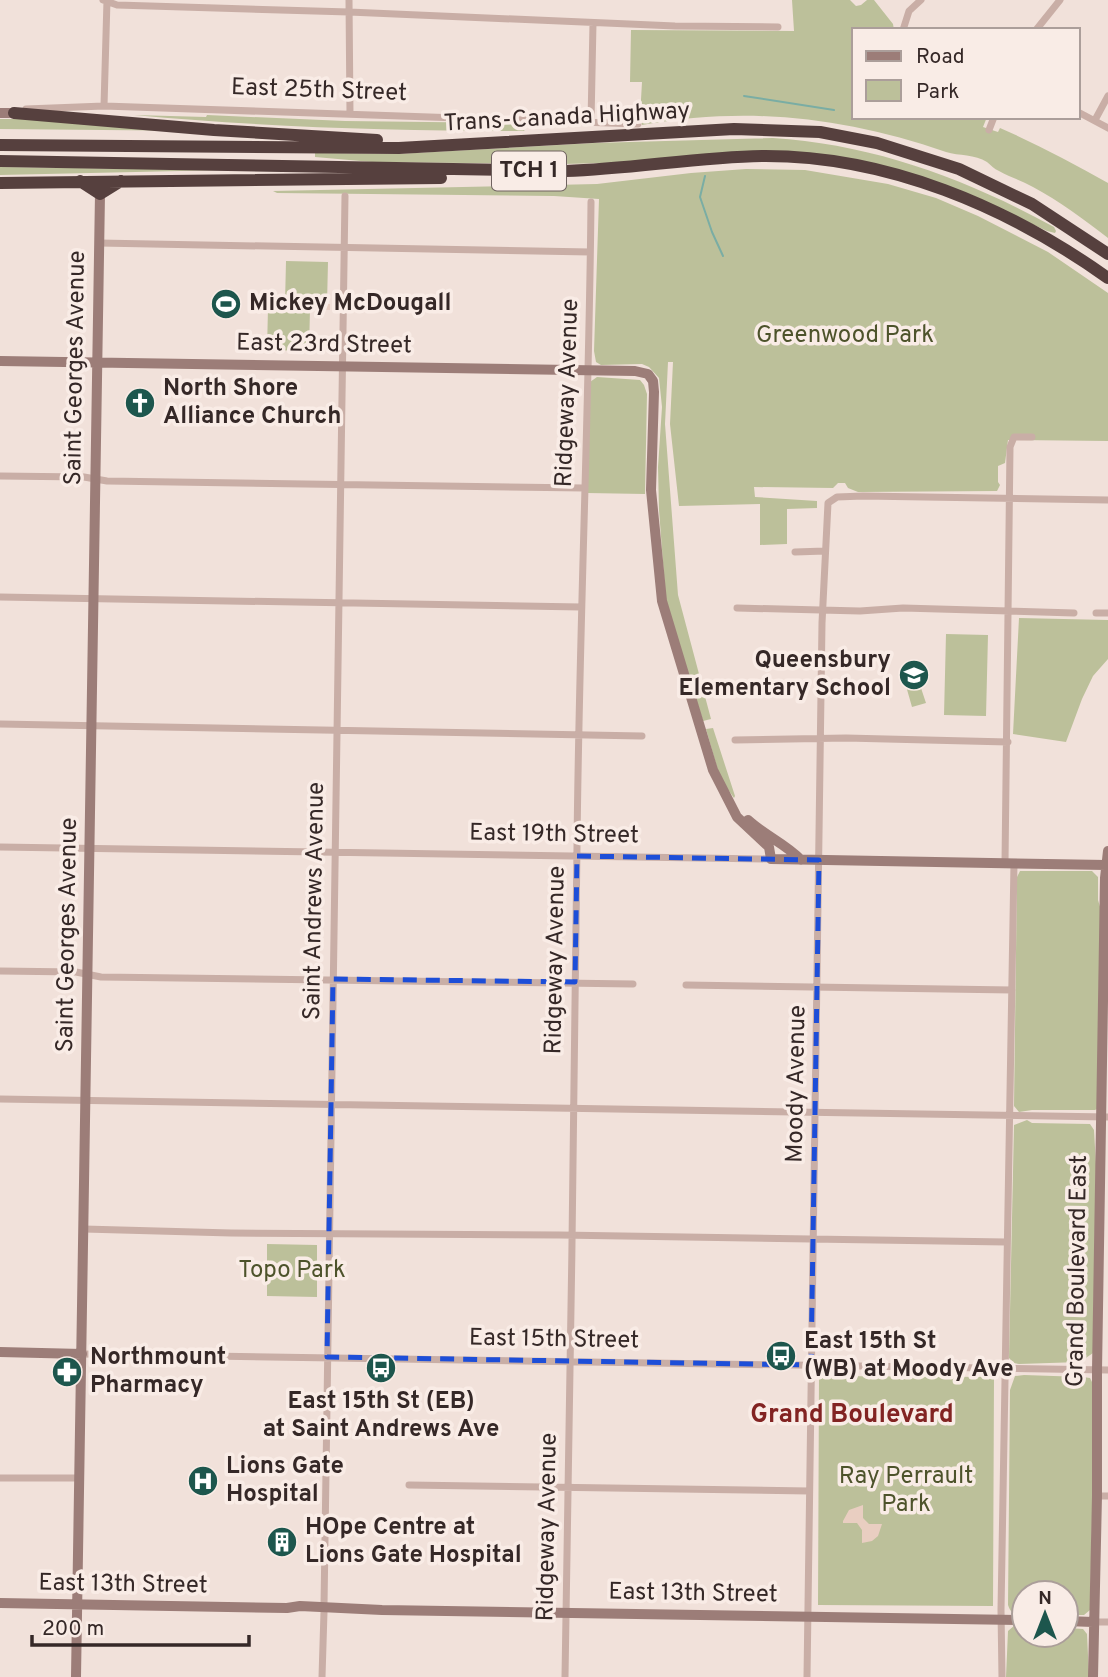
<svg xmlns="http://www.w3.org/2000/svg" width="1108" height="1677" viewBox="0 0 1108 1677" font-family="Overpass,sans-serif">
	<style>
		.green { fill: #bcc09a }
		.plaza { fill: #e9cec1 }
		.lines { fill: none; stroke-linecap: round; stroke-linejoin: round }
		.stream { stroke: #7aada4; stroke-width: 2 }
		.street { stroke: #c9aea6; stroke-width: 7 }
		.secondary { stroke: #9c7d78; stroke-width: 10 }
		.highway { stroke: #56403e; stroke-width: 12 }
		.marked { fill: none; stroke: #1d4ed8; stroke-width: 5; stroke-dasharray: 14 9; stroke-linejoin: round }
		.labels { text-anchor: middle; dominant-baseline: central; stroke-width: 7; stroke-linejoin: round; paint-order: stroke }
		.shield { fill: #f9ece6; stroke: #706360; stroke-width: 2 }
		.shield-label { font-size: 23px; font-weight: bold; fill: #352827 }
		.street-label { font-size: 24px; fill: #352827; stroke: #f9ece6 }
		.poi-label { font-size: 24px; font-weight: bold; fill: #352827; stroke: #f9ece6; text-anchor: start }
		.park-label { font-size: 24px; fill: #4d532b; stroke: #f9ece6 }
		.neighbourhood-label { font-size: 26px; font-weight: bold; fill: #822322; stroke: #f9ece6 }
	</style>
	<rect width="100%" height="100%" fill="#f1e1da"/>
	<path class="green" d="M 792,0 L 850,0 L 856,6 L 861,5 L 867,0 L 874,0 L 893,24 L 894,30 L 854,30 L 854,117 L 987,117 L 983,127 L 998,132 L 1000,128 C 1037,144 1073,163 1108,183 L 1108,238 C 1085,220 1059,201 1033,187 C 1022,181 1010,177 999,171 C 994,169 991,165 987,162 C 975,154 959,156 946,152 C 844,117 748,106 642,125 L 640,117 L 642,82 L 630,82 L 631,30 L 794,31 Z
		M 134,115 L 206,117 L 207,115 L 345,121 L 513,123 L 525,131 C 395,131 264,127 134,115 Z
		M 0,119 L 29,119 L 206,131 L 0,129 Z
		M 773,138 C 872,144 967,179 1054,227 L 1056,231 L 1055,233 L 1047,231 L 976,198 L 829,157 L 564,164 L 372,162 L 315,157 L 315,153 L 397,154 L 594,143 Z
		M 0,167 L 226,170 L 0,175 Z
		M 746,169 L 805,170 L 888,184 L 936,198 L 978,216 L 1048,252 L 1108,293 L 1108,441 L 1008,440 L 1005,463 L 998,466 L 998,482 L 1000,485 L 997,491 L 858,492 L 848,488 L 845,483 L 838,483 L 833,488 L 754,487 L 755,497 L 817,501 L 817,508 L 787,509 L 787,544 L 760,545 L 760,504 L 679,506 L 670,424 L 673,362 L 668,362 L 665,424 L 678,595 L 711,719 L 703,721 L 666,602 L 659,510 L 658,467 L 662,407 L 659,378 L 649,367 L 642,364 L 601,365 L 596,362 L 594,351 L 599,199 L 554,196 L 277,193 L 273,191 L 597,184 L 691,173 Z
		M 286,261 L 328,262 L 327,304 L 285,303 Z
		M 268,308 L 310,309 L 309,351 L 267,350 Z
		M 597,377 L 640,380 L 644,385 L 647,394 L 645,494 L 587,493 L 590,382 Z
		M 1019,618 L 1108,620 L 1108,659 L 1093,676 L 1082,699 L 1066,742 L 1013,734 Z
		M 946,634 L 988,635 L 986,716 L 944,715 Z
		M 919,682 L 926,703 L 912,707 L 906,686 Z
		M 713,728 L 735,796 L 734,798 L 720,778 L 706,729 Z
		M 1020,871 L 1092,871 L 1098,877 L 1098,900 L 1101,910 L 1097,1109 L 1095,1110 L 1032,1110 L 1019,1112 L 1014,1106 L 1017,877 Z
		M 1027,1120 L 1032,1123 L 1090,1124 L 1094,1130 L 1096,1165 L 1093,1353 L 1080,1362 L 1019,1364 L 1014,1363 L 1009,1358 L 1014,1125 Z
		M 267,1244 L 317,1245 L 317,1297 L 267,1296 Z
		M 1024,1375 L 1083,1377 L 1090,1378 L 1092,1382 L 1094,1423 L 1090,1610 L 1084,1615 L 1066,1615 L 1066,1593 L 1024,1593 L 1024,1616 C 1015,1615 1011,1614 1008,1605 L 1010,1390 L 1015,1376 Z
		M 819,1376 L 994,1377 L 993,1606 L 818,1605 Z
		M 1015,1625 L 1024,1626 L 1024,1635 L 1066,1635 L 1066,1628 L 1083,1629 L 1087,1634 L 1089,1677 L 1006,1677 L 1008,1631 Z"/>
	<path class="plaza" d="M 263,302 L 330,304 L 330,310 L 263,308 Z
		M 863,1505 L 863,1518 L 869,1524 L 882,1524 L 878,1536 L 872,1541 L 862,1543 L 862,1530 L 857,1523 L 843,1523 L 843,1521 L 849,1510 Z"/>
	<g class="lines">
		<path class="stream" d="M 744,96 L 834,110
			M 705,176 L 700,197 L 712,232 L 723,256"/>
		<path class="street" d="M 103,0 L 117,5 L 349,12 L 675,26 L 778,27
			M 349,0 L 350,113
			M 903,30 L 909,11 L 921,0
			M 1036,30 L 1060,0
			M 104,106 L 107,0
			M 26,109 L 104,106 L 638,124
			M 1078,112 L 1108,128
			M 1095,120 L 1108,96
			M 591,122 L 593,23
			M 989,130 L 994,117
			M 99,243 L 590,252
			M 0,476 L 84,477 L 107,481 L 584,488
			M 795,552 L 825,551
			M 0,597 L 581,607
			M 737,608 L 860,611 L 903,608 L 1074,613
			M 1096,613 L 1108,613
			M 0,724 L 642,736
			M 735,740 L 846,738 L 1008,742
			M 0,847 L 771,859
			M 1005,863 L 1010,447 L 1014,437 L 1032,437
			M 0,971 L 76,972 L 101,977 L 633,984
			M 686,985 L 1012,990
			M 0,1099 L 1108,1117
			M 84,1229 L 231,1233 L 560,1235 L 1006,1242
			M 82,1354 L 1108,1370
			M 0,1478 L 79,1478
			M 409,1485 L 809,1491
			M 1097,1496 L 1108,1496
			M 324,1606 L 345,196
			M 1093,1622 L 1108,1622
			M 322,1677 L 324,1612
			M 565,1677 C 571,1400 573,1124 577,847 C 579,632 589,417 591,202
			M 807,1677 L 822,623 L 828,503 L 837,497 L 863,496 L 1108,500
			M 1002,1677 L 1001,1610 L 1014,863"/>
		<path class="secondary" d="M 0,113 L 14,113
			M 0,361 L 635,371 L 648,374 L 653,381 L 654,392 L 651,490 L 662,601 L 713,770 L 737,817 L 769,847 L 771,859 L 1106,865
			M 748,820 C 764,835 786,844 801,860
			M 0,1352 L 82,1354
			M 0,1603 L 287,1608 L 300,1606 L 382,1610 L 1024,1620
			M 1066,1621 L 1093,1622
			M 76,1677 L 100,194
			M 1093,1677 L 1097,1496 L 1097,1370 L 1105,878 L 1108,851"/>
		<path class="highway" d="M 14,113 L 214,130 L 377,140
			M 0,145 L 399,148 L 734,129 L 820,132 L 877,143 L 959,169 L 1032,204 L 1108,254
			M 0,161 L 566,171 C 632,169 697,157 762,156 C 887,155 1008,207 1108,278
			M 80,181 L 100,194 L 121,181
			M 0,183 L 441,178"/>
	</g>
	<path class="marked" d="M 577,856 L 819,860 L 811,1365 L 327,1357 L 333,979 L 575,982 Z"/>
	<defs>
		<g id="stadium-disc" transform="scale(1.575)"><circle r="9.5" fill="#1d564d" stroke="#f9ece6"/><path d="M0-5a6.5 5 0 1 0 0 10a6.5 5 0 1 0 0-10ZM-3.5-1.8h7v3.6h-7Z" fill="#fff"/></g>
		<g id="church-disc" transform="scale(1.575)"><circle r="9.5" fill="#1d564d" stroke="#f9ece6"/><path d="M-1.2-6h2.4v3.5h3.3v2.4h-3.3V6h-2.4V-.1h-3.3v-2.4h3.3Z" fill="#fff"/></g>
		<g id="school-disc" transform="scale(1.575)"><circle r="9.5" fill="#1d564d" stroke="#f9ece6"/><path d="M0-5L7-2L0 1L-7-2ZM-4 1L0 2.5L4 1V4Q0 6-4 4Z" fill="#fff"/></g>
		<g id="bus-disc" transform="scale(1.575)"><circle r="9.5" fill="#1d564d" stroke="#f9ece6"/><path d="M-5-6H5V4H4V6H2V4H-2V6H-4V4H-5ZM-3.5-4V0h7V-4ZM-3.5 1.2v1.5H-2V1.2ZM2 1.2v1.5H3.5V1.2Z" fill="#fff"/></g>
		<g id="pharmacy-disc" transform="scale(1.575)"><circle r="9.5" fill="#1d564d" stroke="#f9ece6"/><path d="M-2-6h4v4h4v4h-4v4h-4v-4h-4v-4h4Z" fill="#fff"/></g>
		<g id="hospital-disc" transform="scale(1.575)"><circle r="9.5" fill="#1d564d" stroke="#f9ece6"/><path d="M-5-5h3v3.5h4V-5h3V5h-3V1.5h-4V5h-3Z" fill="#fff"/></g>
		<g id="building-disc" transform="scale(1.575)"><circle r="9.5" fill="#1d564d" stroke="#f9ece6"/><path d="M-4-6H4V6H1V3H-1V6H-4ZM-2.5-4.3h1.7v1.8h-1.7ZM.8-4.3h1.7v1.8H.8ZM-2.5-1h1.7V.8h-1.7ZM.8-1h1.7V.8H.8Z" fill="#fff"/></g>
	</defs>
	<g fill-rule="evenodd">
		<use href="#stadium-disc" x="226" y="304"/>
		<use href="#church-disc" x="140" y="403"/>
		<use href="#school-disc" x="914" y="675"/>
		<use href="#bus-disc" x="781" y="1356"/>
		<use href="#bus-disc" x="381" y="1368"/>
		<use href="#pharmacy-disc" x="67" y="1372"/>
		<use href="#hospital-disc" x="203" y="1481"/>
		<use href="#building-disc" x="282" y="1542"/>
	</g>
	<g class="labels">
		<rect class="shield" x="492" y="151.5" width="74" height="39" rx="5"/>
		<g class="shield-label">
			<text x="529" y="171">TCH 1</text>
		</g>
		<g class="street-label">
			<text transform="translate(319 91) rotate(2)">East 25th Street</text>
			<text transform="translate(567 118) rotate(-3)">Trans-Canada Highway</text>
			<text transform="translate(324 345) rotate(1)">East 23rd Street</text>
			<text transform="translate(76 368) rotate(-89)">Saint Georges Avenue</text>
			<text transform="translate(568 393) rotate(-88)">Ridgeway Avenue</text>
			<text transform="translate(554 835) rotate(1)">East 19th Street</text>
			<text transform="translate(315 901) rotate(-89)">Saint Andrews Avenue</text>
			<text transform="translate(68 935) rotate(-89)">Saint Georges Avenue</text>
			<text transform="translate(556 960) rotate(-89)">Ridgeway Avenue</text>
			<text transform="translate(797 1084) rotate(-89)">Moody Avenue</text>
			<text transform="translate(1078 1271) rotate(-89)">Grand Boulevard East</text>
			<text transform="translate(554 1340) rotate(1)">East 15th Street</text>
			<text transform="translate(548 1527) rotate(-89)">Ridgeway Avenue</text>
			<text transform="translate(123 1585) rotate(1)">East 13th Street</text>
			<text transform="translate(693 1594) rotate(1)">East 13th Street</text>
		</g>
		<g class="poi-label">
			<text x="249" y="304">Mickey McDougall</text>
			<text x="163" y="389">North Shore<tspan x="163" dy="28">Alliance Church</tspan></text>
			<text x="891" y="661" text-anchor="end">Queensbury<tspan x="891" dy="28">Elementary School</tspan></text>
			<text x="804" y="1342">East 15th St<tspan x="804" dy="28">(WB) at Moody Ave</tspan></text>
			<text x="90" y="1358">Northmount<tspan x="90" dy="28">Pharmacy</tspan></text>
			<text x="381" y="1402" text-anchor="middle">East 15th St (EB)<tspan x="381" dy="28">at Saint Andrews Ave</tspan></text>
			<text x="226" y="1467">Lions Gate<tspan x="226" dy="28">Hospital</tspan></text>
			<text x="305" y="1528">HOpe Centre at<tspan x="305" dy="28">Lions Gate Hospital</tspan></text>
		</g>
		<g class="park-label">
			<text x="845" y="336">Greenwood Park</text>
			<text x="292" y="1271">Topo Park</text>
			<text x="906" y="1477">Ray Perrault<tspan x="906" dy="28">Park</tspan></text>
		</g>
		<g class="neighbourhood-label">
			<text x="852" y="1415">Grand Boulevard</text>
		</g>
	</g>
	<rect x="852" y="28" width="228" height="91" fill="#f9ece6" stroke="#ab9e9a" stroke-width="2"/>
	<rect x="866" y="51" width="35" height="10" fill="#9c7d78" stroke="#ab9e9a" stroke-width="2"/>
	<text x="916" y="63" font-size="21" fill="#352827">Road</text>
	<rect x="866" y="80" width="35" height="21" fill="#bcc09a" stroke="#ab9e9a" stroke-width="2"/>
	<text x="916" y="98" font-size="21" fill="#352827">Park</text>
	<g transform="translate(1045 1614)"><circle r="33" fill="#f9ece6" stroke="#ab9e9a" stroke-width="2"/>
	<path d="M0-5L12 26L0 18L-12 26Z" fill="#1d564d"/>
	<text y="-10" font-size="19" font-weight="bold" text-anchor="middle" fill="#352827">N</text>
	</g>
	<path d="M32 1635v10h217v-10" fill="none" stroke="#352827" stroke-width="3.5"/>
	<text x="42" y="1635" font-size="21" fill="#352827" stroke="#f9ece6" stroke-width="5" paint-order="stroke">200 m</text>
</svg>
